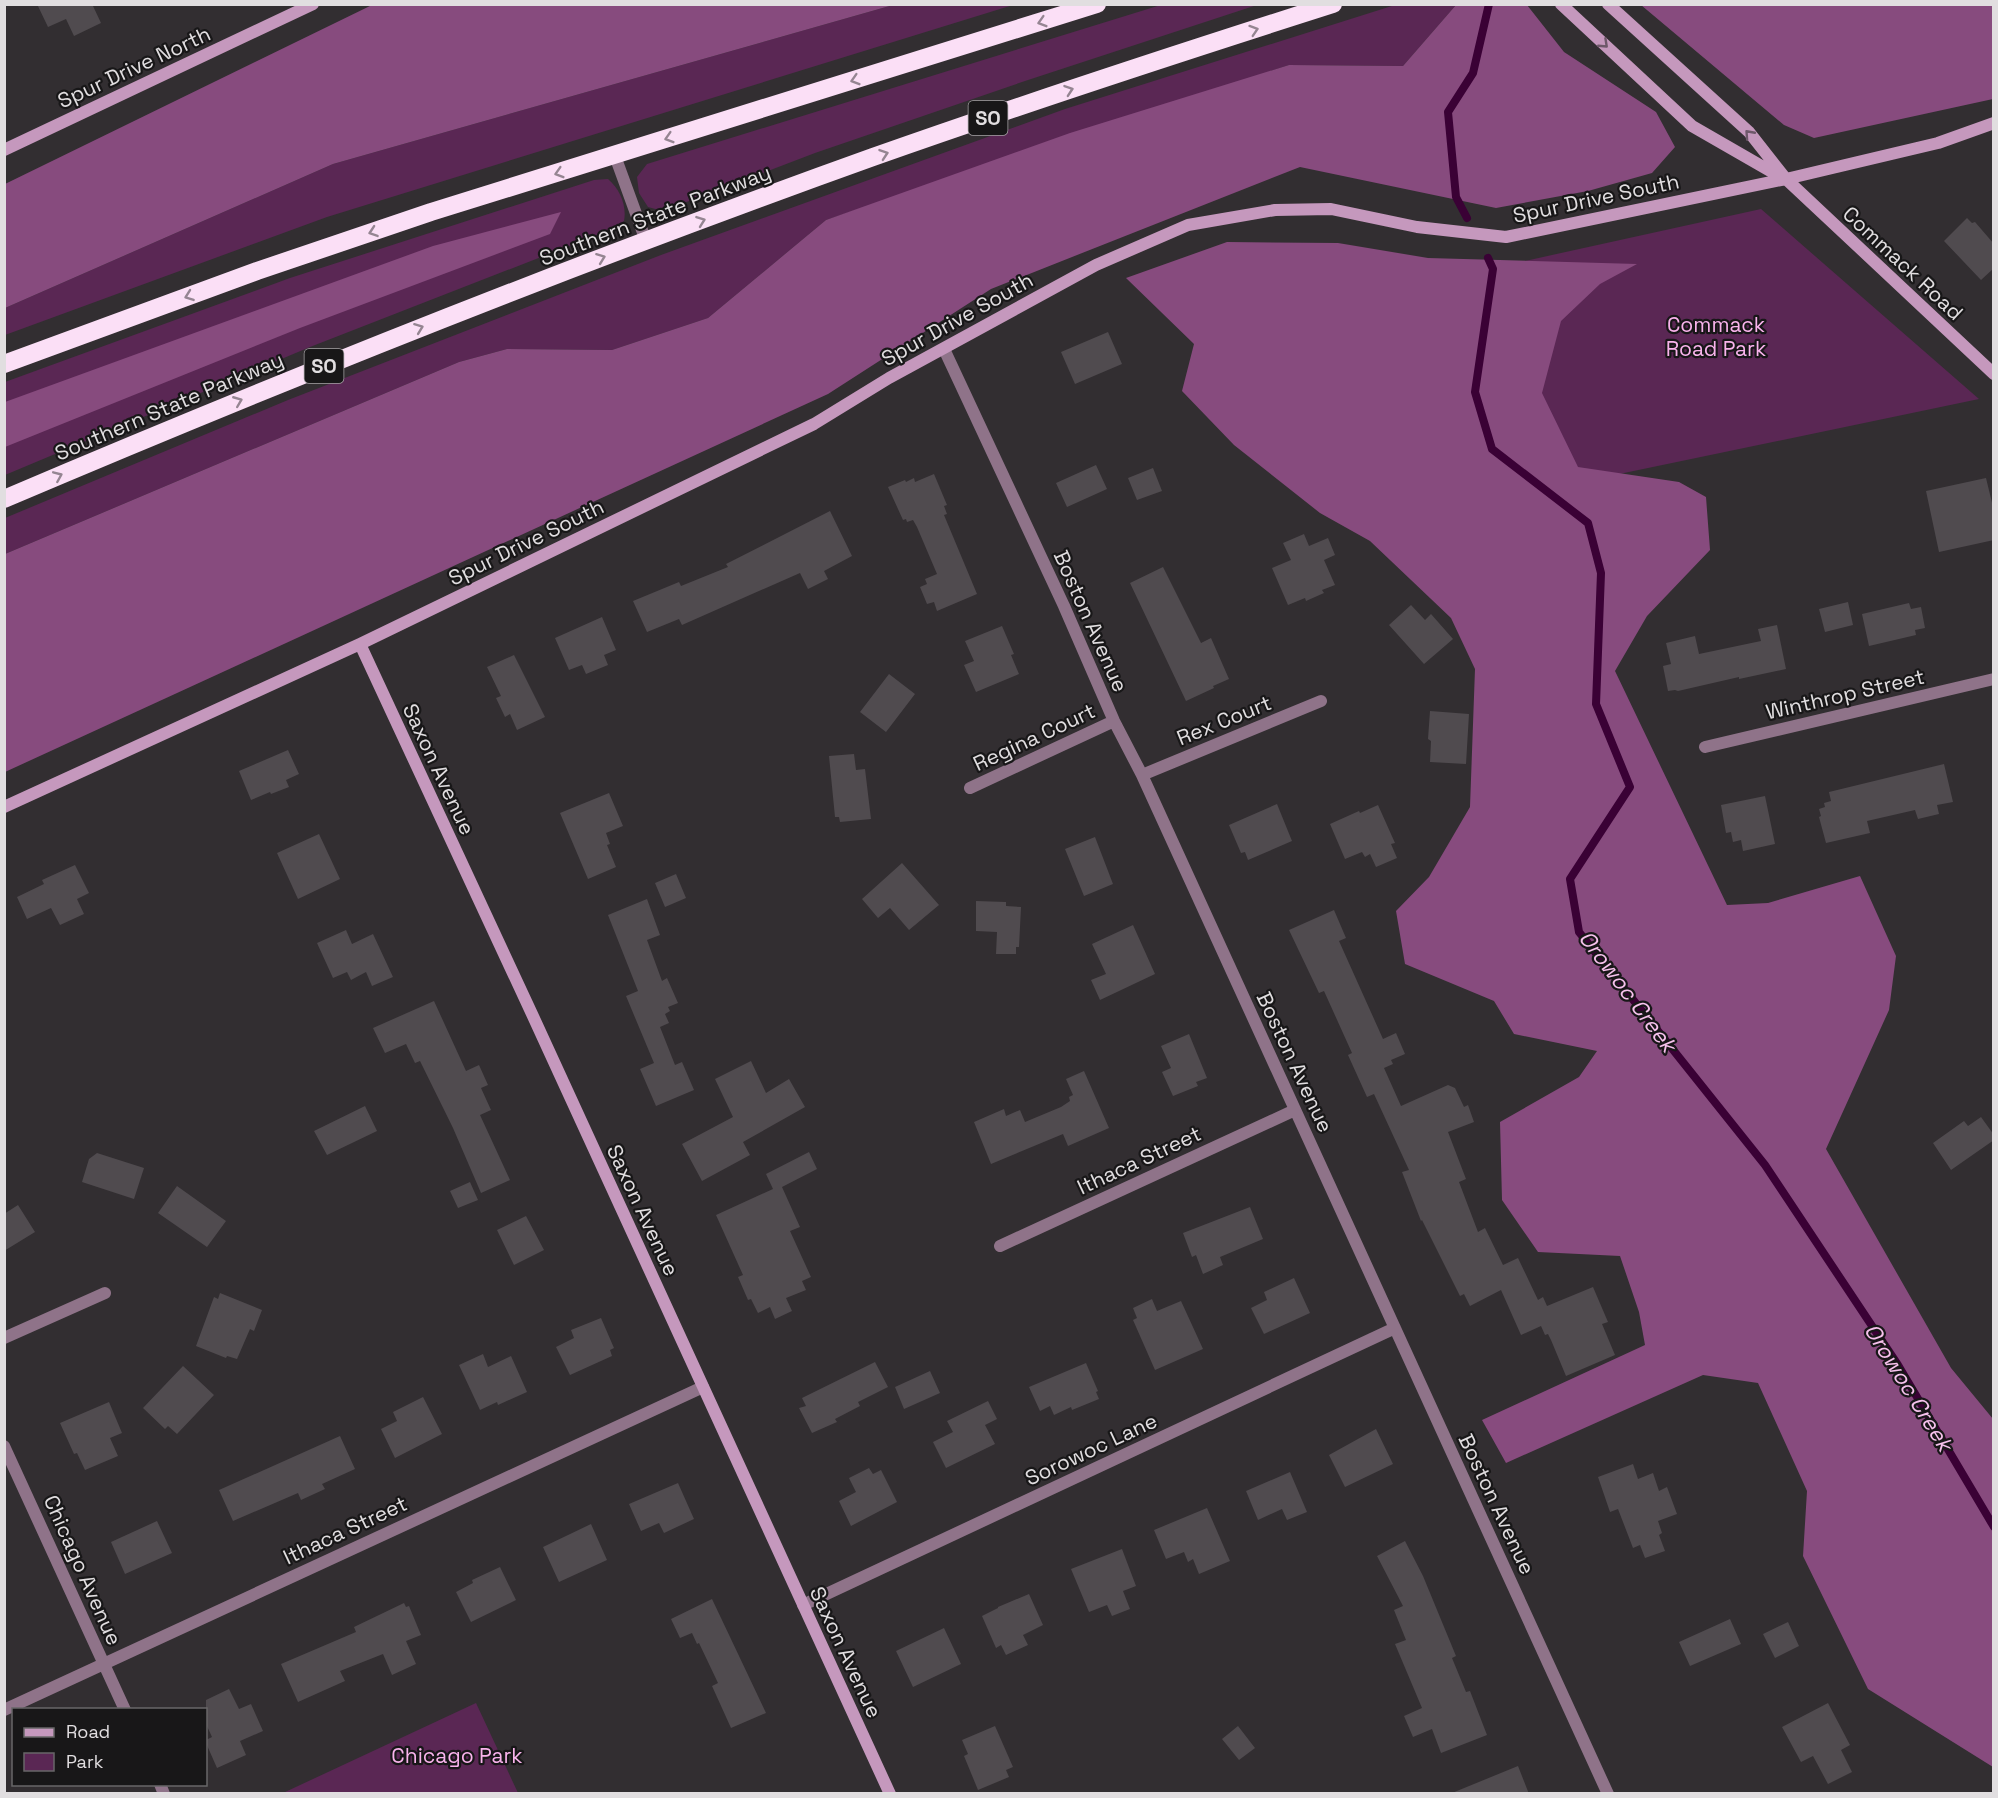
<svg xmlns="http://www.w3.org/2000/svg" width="1998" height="1798" viewBox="0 0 1998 1798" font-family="'Space Grotesk',sans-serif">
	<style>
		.green { fill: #5a2754 }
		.forest { fill: #874b7e }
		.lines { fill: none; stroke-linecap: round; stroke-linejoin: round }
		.stream { stroke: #3a0135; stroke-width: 8 }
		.building { fill: #504b4f }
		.lane { stroke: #8f7389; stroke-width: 12 }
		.street { stroke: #8f7389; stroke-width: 12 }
		.secondary { stroke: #c598bd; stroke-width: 12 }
		.highway { stroke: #fbdff6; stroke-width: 18 }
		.oneway { stroke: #958592 }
		.oneway2 { stroke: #6e586a }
		.labels { text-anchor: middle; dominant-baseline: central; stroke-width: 4.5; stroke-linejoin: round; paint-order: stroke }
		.shield { fill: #181718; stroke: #a5a2a4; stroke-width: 1.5 }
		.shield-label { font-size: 20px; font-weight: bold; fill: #e1dee0 }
		.street-label { font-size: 21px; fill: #e1dee0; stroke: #181718 }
		.park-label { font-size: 21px; fill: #f9b3ec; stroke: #181718 }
		.water-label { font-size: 22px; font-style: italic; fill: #f7c2ed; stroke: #181718 }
	</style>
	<rect width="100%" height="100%" fill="#322e31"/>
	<path class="green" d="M 1164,4 L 1257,5 L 1025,81 L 815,153 L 663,211 L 648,207 L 639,193 L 637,177 L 647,164 Z
		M 893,5 L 1013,5 L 327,217 L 5,335 L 5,308 L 333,164 Z
		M 1395,5 L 1456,5 L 1403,66 L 1289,65 L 826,220 L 708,318 L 612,350 L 507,349 L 459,362 L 5,554 L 5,518 L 288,400 L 661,255 L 1065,109 Z
		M 608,179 C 620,189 627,206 624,221 L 613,229 L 310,347 L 5,475 L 5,382 L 290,278 L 594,180 Z
		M 1761,209 L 1979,399 L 1552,488 L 1502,266 Z
		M 476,1703 L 518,1793 L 283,1793 Z"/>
	<path class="forest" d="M 372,5 L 373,4 L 893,5 L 333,164 L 5,308 L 5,184 Z
		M 1456,5 L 1527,5 L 1564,52 L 1656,112 L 1675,147 L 1652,173 L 1588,191 L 1496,208 L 1300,167 L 991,289 L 828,394 L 5,772 L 5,554 L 459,362 L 507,349 L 612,350 L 708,318 L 826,220 L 1070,133 L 1289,65 L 1403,66 Z
		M 1641,5 L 1993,5 L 1993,99 L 1814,138 L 1784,125 Z
		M 561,212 L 550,234 L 300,328 L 5,447 L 5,402 L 433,246 Z
		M 1227,242 L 1338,243 L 1428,258 L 1637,264 L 1600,284 L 1561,321 L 1542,393 L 1578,467 L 1679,482 L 1706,497 L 1710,550 L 1647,616 L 1615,671 L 1727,905 L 1768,903 L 1860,876 L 1896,956 L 1889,1010 L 1826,1149 L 1951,1368 L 1993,1419 L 1993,1767 L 1868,1689 L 1803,1556 L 1807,1491 L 1758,1383 L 1703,1375 L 1506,1463 L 1482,1420 L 1645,1345 L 1639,1312 L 1620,1256 L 1538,1252 L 1502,1200 L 1500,1122 L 1579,1077 L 1597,1051 L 1514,1034 L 1494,1001 L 1405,964 L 1396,911 L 1429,877 L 1470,807 L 1475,669 L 1451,618 L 1370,541 L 1320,513 L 1234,445 L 1182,391 L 1194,344 L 1126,278 Z"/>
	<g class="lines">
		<path class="stream" d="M 1467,218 L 1456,197 L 1448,112 L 1473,73 L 1489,4
			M 1488,258 L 1493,269 L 1475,392 L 1492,449 L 1588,523 L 1601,573 L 1596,704 L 1630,787 L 1570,879 L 1579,932 L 1765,1165 L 1898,1365 L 1994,1527"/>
	</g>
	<path class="building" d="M 37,4 L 96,4 L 93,6 L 101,23 L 74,36 L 66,19 L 48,27 Z
		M 1967,218 L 1972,223 L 1975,222 L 1994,244 L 1994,268 L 1981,280 L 1944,241 Z
		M 1108,332 L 1122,364 L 1075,384 L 1061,352 Z
		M 1096,465 L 1107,489 L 1067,507 L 1056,483 Z
		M 1153,468 L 1162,491 L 1137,500 L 1128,478 Z
		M 934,474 L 947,505 L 944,506 L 947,514 L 944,515 L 977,594 L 937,611 L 934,602 L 927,604 L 920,587 L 927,584 L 925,579 L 937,574 L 917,527 L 913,520 L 907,522 L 906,519 L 903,520 L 888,487 L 905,480 L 906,482 L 914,478 L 915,482 Z
		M 1986,478 L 1994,511 L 1994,540 L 1939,552 L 1926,491 Z
		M 830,511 L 852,556 L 824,571 L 828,579 L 808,589 L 800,573 L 682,625 L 679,619 L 647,632 L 633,601 L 679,582 L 681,586 L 728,567 L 726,564 Z
		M 1304,534 L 1309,546 L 1328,538 L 1335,555 L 1324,560 L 1335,585 L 1322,590 L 1324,593 L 1306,601 L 1305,598 L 1288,605 L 1272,568 L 1291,560 L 1283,543 Z
		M 1163,567 L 1201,643 L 1211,638 L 1229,679 L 1213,686 L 1214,688 L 1186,701 L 1130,583 Z
		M 1848,602 L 1853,625 L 1825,632 L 1819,609 Z
		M 1909,603 L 1911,609 L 1921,607 L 1925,628 L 1915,630 L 1916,635 L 1869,646 L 1862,614 Z
		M 1411,605 L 1425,620 L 1431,614 L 1453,639 L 1424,664 L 1389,625 Z
		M 602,617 L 616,650 L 604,655 L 608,665 L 586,674 L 582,665 L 569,670 L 555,638 Z
		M 1777,625 L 1786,669 L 1739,679 L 1739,677 L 1678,691 L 1675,690 L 1668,691 L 1663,666 L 1671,664 L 1666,643 L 1695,636 L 1699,654 L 1761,641 L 1758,629 Z
		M 1002,626 L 1014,654 L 1011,655 L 1019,674 L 976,692 L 964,665 L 974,661 L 965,641 Z
		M 514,655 L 545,717 L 517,730 L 510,714 L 505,717 L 496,698 L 501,696 L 487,667 Z
		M 889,674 L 915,694 L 886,732 L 860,712 Z
		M 1430,711 L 1469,714 L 1466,764 L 1430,762 L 1431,741 L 1428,739 Z
		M 288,750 L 299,774 L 286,780 L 289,787 L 271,794 L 270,792 L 251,800 L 239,771 Z
		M 854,754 L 856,770 L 865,769 L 871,819 L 840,822 L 839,817 L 835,817 L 829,756 Z
		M 1944,764 L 1953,802 L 1937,805 L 1939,814 L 1918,819 L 1915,810 L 1867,821 L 1870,833 L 1826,843 L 1819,817 L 1821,816 L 1819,809 L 1825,807 L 1824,803 L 1831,801 L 1829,792 Z
		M 609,793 L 623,826 L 606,833 L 610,844 L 607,845 L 616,867 L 588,879 L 560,813 Z
		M 1765,796 L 1775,844 L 1743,851 L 1741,840 L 1733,842 L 1731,832 L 1726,833 L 1721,805 Z
		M 1277,804 L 1292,841 L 1248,860 L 1245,852 L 1241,853 L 1229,825 Z
		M 1378,805 L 1395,843 L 1391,844 L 1397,858 L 1376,867 L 1370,854 L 1365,857 L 1362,852 L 1345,859 L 1330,824 L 1359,811 L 1360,813 Z
		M 319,834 L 340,879 L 298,899 L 277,853 Z
		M 1095,837 L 1113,884 L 1084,896 L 1065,849 Z
		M 902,863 L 939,905 L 909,930 L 890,908 L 878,918 L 862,899 Z
		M 75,865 L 89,893 L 77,899 L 84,914 L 60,925 L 51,908 L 27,919 L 17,897 L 44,884 L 42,880 Z
		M 676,874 L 686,898 L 665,907 L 655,883 Z
		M 647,899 L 660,935 L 647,940 L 662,981 L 667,978 L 678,1003 L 668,1007 L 670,1011 L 665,1014 L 669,1023 L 660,1027 L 675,1065 L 682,1062 L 694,1090 L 656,1106 L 640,1069 L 654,1063 L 626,996 L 638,991 L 608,915 Z
		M 976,901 L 1006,902 L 1006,906 L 1021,907 L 1019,947 L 1016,947 L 1016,954 L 996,954 L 997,932 L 976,931 Z
		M 1334,910 L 1346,938 L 1339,941 L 1383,1039 L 1396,1033 L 1405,1054 L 1391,1060 L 1393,1064 L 1384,1068 L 1401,1106 L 1448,1085 L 1455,1088 L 1464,1107 L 1468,1105 L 1474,1122 L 1448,1132 L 1466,1179 L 1459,1182 L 1478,1232 L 1485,1228 L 1503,1265 L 1518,1258 L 1538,1300 L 1543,1297 L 1547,1306 L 1593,1287 L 1608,1322 L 1602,1324 L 1615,1355 L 1566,1376 L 1551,1340 L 1548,1334 L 1545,1335 L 1541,1326 L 1521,1335 L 1501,1290 L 1470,1306 L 1464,1294 L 1460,1296 L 1422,1220 L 1421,1221 L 1402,1172 L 1409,1170 L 1374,1094 L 1367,1097 L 1348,1055 L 1352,1053 L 1324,991 L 1319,993 L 1289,930 Z
		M 1133,925 L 1155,974 L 1100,1000 L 1091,980 L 1106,974 L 1092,944 Z
		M 346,930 L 352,944 L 373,934 L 393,977 L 372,986 L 366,972 L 351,980 L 347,972 L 333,978 L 317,943 Z
		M 434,1001 L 466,1071 L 479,1065 L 488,1085 L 481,1088 L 491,1110 L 480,1115 L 510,1180 L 481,1193 L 453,1128 L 420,1061 L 415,1063 L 406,1044 L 385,1053 L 373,1028 Z
		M 1189,1034 L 1207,1078 L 1196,1082 L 1198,1086 L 1173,1096 L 1162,1072 L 1171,1068 L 1161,1046 Z
		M 751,1061 L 766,1093 L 789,1079 L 805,1107 L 743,1142 L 750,1155 L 702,1181 L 682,1144 L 733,1117 L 715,1079 Z
		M 1084,1071 L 1109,1128 L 1068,1146 L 1063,1134 L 991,1164 L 974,1122 L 1004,1109 L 1006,1116 L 1020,1110 L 1025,1122 L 1061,1107 L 1070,1101 L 1069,1097 L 1073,1095 L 1066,1079 Z
		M 365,1106 L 377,1131 L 327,1155 L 314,1131 Z
		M 1981,1117 L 1994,1135 L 1994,1140 L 1951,1170 L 1933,1143 L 1964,1121 L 1968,1126 Z
		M 809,1152 L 817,1169 L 782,1187 L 800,1227 L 790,1231 L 811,1277 L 802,1281 L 806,1290 L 786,1298 L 792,1311 L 775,1319 L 770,1307 L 758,1313 L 751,1299 L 748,1300 L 738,1277 L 743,1275 L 716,1215 L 773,1189 L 766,1174 Z
		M 97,1153 L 144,1168 L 134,1199 L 82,1182 L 89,1159 Z
		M 470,1182 L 478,1200 L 458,1208 L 450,1191 Z
		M 177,1186 L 226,1221 L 207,1247 L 158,1213 Z
		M 18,1205 L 35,1232 L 4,1251 L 4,1214 Z
		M 1250,1207 L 1263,1239 L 1220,1257 L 1223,1265 L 1203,1274 L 1196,1255 L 1192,1257 L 1183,1233 Z
		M 526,1216 L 544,1250 L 514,1265 L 497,1230 Z
		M 1294,1278 L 1310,1313 L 1264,1334 L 1251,1308 L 1267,1300 L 1264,1292 Z
		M 220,1293 L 262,1310 L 254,1331 L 250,1329 L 237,1359 L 227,1356 L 226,1358 L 196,1346 L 214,1297 L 218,1299 Z
		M 1152,1299 L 1157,1311 L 1181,1301 L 1203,1349 L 1155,1370 L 1133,1320 L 1137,1318 L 1133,1308 Z
		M 601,1318 L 614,1348 L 610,1350 L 612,1356 L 570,1375 L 556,1347 L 574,1338 L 571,1330 Z
		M 483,1354 L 488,1367 L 511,1356 L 527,1392 L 498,1405 L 497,1402 L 480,1410 L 459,1365 Z
		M 875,1362 L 888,1387 L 858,1402 L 860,1406 L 835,1419 L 837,1422 L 812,1433 L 799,1408 L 806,1406 L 802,1398 Z
		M 1086,1363 L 1098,1391 L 1096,1392 L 1099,1399 L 1072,1410 L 1071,1407 L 1054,1415 L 1050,1406 L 1040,1411 L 1029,1387 Z
		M 183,1366 L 214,1395 L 177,1434 L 168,1426 L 165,1429 L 143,1408 Z
		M 930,1371 L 940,1393 L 904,1409 L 895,1387 Z
		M 423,1397 L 442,1434 L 395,1458 L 381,1429 L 397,1421 L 393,1412 Z
		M 988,1401 L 997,1419 L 985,1425 L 995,1444 L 946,1468 L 933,1442 L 953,1432 L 947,1421 Z
		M 109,1402 L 122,1433 L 110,1438 L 118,1456 L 85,1470 L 77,1453 L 74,1454 L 60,1423 Z
		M 1376,1429 L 1393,1464 L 1345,1487 L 1329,1455 Z
		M 340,1436 L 355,1469 L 322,1484 L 325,1489 L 301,1500 L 298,1493 L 233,1521 L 219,1490 Z
		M 1633,1464 L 1638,1479 L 1653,1473 L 1659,1491 L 1667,1487 L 1677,1514 L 1658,1521 L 1662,1533 L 1659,1535 L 1665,1551 L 1645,1558 L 1640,1545 L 1633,1548 L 1618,1509 L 1610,1512 L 1598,1477 Z
		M 869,1468 L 873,1474 L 881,1470 L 897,1502 L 851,1526 L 839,1501 L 856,1492 L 849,1478 Z
		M 1290,1472 L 1307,1512 L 1287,1520 L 1282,1509 L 1258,1520 L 1246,1491 Z
		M 678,1483 L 694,1519 L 664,1533 L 659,1523 L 641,1531 L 629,1504 Z
		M 1207,1508 L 1230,1561 L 1199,1574 L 1193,1559 L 1188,1562 L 1184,1552 L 1166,1559 L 1154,1530 Z
		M 157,1521 L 172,1553 L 125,1574 L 111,1542 Z
		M 591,1524 L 607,1560 L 559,1582 L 543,1547 Z
		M 1405,1541 L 1423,1576 L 1456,1656 L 1452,1658 L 1466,1692 L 1470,1691 L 1487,1735 L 1441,1753 L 1432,1729 L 1413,1737 L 1404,1716 L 1422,1708 L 1395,1644 L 1406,1640 L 1394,1610 L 1403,1606 L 1377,1556 Z
		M 1122,1549 L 1136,1586 L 1123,1591 L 1130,1609 L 1112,1616 L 1107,1605 L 1089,1612 L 1071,1569 Z
		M 500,1567 L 516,1600 L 471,1622 L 456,1592 L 473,1583 L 472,1580 Z
		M 1029,1594 L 1043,1625 L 1023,1635 L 1028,1645 L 1006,1655 L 1001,1645 L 996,1648 L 982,1616 L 998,1608 L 998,1607 Z
		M 712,1599 L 766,1713 L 731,1728 L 712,1686 L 718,1683 L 699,1643 L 697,1644 L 692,1633 L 680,1638 L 671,1619 Z
		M 404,1603 L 406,1607 L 409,1606 L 421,1635 L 406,1641 L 416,1664 L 392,1675 L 383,1654 L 340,1671 L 345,1681 L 298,1702 L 281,1664 L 356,1632 L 354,1627 Z
		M 1730,1619 L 1741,1644 L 1690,1666 L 1679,1642 Z
		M 1788,1622 L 1799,1646 L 1775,1658 L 1763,1634 Z
		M 944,1628 L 961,1664 L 913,1687 L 896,1651 Z
		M 229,1689 L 239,1709 L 251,1704 L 263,1731 L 240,1741 L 246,1755 L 217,1768 L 206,1743 L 206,1740 L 212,1737 L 206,1724 L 206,1700 Z
		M 1828,1703 L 1850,1745 L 1841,1750 L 1852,1772 L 1828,1784 L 1813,1756 L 1801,1762 L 1782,1727 Z
		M 995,1726 L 1013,1767 L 1006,1770 L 1009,1777 L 978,1790 L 964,1756 L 968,1754 L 962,1740 Z
		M 1238,1726 L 1255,1748 L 1239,1760 L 1222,1739 Z
		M 1518,1766 L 1529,1794 L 1452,1794 L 1452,1793 Z"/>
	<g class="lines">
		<path class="lane" d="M 615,156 L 646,241"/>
		<path class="street" d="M 944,349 L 1064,606 L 1114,721 L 1142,775 L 1608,1794
			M 1705,747 L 1994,679
			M 1142,775 L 1321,701
			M 970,788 L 1114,721
			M 1000,1246 L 1295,1110
			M 4,1338 L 105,1293
			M 4,1446 L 125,1710
			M 803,1605 L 1395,1328
			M 4,1710 L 703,1387
			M 160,1784 L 164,1794"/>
		<path class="secondary" d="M 1561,4 L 1692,126 L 1779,176
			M 1608,4 L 1749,132 L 1786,179 L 1994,374
			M 4,150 L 313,4
			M 360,644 L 532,1014 L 890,1794
			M 4,807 L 360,644 L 814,424 L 889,378 L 1096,265 L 1188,225 L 1275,210 L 1331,209 L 1417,227 L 1506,237 L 1786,179 L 1938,143 L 1994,123"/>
		<path class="highway" d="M 4,364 L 257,271 L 431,212 L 1097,4
			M 4,499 C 291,377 580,262 873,157 C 1026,103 1179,53 1333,4"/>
	</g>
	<defs><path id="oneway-chevron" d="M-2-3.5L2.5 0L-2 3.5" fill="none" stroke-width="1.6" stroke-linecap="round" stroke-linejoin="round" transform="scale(1.5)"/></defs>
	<g class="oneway">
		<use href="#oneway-chevron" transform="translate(1042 22) rotate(163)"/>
		<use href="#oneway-chevron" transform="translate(1254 30) rotate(-18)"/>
		<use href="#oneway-chevron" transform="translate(855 80) rotate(163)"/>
		<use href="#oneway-chevron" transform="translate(1069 90) rotate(-19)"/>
		<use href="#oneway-chevron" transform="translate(669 138) rotate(163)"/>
		<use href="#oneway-chevron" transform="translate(884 154) rotate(-19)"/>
		<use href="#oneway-chevron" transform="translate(559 173) rotate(163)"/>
		<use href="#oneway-chevron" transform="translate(701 221) rotate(-20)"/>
		<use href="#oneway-chevron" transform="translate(373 232) rotate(161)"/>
		<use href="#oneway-chevron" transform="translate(601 258) rotate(-21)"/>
		<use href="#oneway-chevron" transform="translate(189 296) rotate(160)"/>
		<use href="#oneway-chevron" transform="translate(419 328) rotate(-21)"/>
		<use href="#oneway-chevron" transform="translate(238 401) rotate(-22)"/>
		<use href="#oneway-chevron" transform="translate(58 476) rotate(-23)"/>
	</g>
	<g class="oneway2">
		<use href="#oneway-chevron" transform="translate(1604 44) rotate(43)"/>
		<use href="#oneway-chevron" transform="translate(1749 134) rotate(-132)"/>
	</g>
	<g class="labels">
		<g class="shield">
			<rect x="968.5" y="101" width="39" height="34" rx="4.5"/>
			<rect x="304.5" y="349" width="39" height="34" rx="4.5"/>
		</g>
		<g class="shield-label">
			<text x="988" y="118">SO</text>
			<text x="324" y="366">SO</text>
		</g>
		<g class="street-label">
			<text transform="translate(134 67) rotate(-25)">Spur Drive North</text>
			<text transform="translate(1596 198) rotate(-12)">Spur Drive South</text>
			<text transform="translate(655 215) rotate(-21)">Southern State Parkway</text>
			<text transform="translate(1903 263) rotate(43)">Commack Road</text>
			<text transform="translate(957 319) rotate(-29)">Spur Drive South</text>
			<text transform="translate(169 406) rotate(-23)">Southern State Parkway</text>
			<text transform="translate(526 542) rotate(-26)">Spur Drive South</text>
			<text transform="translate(1091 621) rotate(66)">Boston Avenue</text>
			<text transform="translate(1845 694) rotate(-13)">Winthrop Street</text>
			<text transform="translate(1224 720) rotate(-22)">Rex Court</text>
			<text transform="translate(1034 737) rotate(-25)">Regina Court</text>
			<text transform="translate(439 769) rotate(65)">Saxon Avenue</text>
			<text transform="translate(1295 1062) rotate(65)">Boston Avenue</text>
			<text transform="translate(1139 1160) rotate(-25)">Ithaca Street</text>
			<text transform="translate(643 1210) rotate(65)">Saxon Avenue</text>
			<text transform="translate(1091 1449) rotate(-25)">Sorowoc Lane</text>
			<text transform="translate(1497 1504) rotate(65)">Boston Avenue</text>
			<text transform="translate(345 1530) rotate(-25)">Ithaca Street</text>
			<text transform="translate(83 1570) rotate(66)">Chicago Avenue</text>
			<text transform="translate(846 1652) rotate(65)">Saxon Avenue</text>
		</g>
		<g class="park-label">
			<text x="1716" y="324">Commack<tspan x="1716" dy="24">Road Park</tspan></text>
			<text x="457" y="1755">Chicago Park</text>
		</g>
		<g class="water-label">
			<text transform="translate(1628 991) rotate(53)">Orowoc Creek</text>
			<text transform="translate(1909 1387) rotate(58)">Orowoc Creek</text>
		</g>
	</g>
	<rect width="1998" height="1798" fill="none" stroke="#e1dee0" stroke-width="12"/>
	<rect x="12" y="1708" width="195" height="78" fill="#181718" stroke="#686768" stroke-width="1.5"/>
	<rect x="24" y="1728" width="30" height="9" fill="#c598bd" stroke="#686768" stroke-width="1.5"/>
	<text x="66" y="1738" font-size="18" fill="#e1dee0">Road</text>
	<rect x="24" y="1753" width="30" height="18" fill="#5a2754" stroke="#686768" stroke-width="1.5"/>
	<text x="66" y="1768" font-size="18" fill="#e1dee0">Park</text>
</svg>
